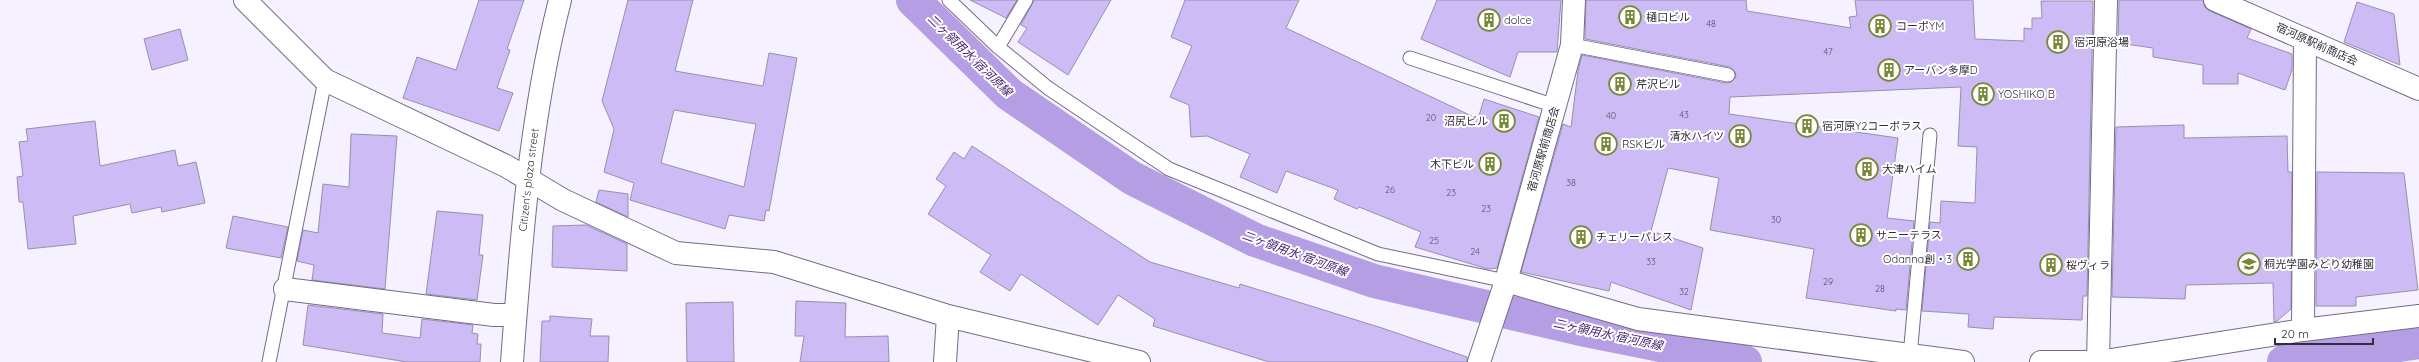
<svg xmlns="http://www.w3.org/2000/svg" width="2419" height="362" viewBox="0 0 2419 362" font-family="Quicksand,'Noto Sans JP',sans-serif">
	<style>
		.lines { fill: none; stroke-linecap: round; stroke-linejoin: round }
		.canal { stroke: #b59ee4; stroke-width: 34 }
		.building { fill: #cdbbf5; stroke: #988fae; fill-rule: evenodd }
		.lane-casing { stroke: #746b88; stroke-width: 15 }
		.street-casing { stroke: #746b88; stroke-width: 24 }
		.secondary-casing { stroke: #746b88; stroke-width: 24 }
		.lane { stroke: #fff; stroke-width: 13 }
		.street { stroke: #fff; stroke-width: 22 }
		.secondary { stroke: #fff; stroke-width: 22 }
		.labels { text-anchor: middle; dominant-baseline: central; stroke-width: 4; stroke-linejoin: round; paint-order: stroke }
		.number-label { font-size: 9px; fill: #585069 }
		.poi-label { font-size: 11px; fill: #312d3a; stroke: #fff; text-anchor: start }
		.street-label { font-size: 11px; fill: #312d3a; stroke: #fff }
		.water-label { font-size: 12px; font-style: italic; fill: #452374; stroke: #fff }
	</style>
	<rect width="100%" height="100%" fill="#f5f1ff"/>
	<g class="lines">
		<path class="canal" d="M 913,0 L 1009,94 L 1132,178 L 1255,240 L 1374,281 L 1581,329 L 1745,362
			M 2284,362 L 2419,342"/>
	</g>
	<path class="building" d="M 479,0 L 524,0 L 507,49 L 510,50 L 497,88 L 513,93 L 499,131 L 403,98 L 417,57 L 456,70 Z
		M 628,0 L 693,0 L 675,71 L 763,86 L 769,53 L 797,58 L 769,211 L 766,210 L 764,221 L 729,215 L 725,229 L 630,200 L 634,183 L 604,172 L 614,129 L 602,101 ZM 674,110 L 756,124 L 744,187 L 661,163 Z
		M 970,0 L 1017,0 L 1006,18 Z
		M 1034,0 L 1111,0 L 1068,75 L 1018,42 L 1027,28 L 1021,25 Z
		M 1185,0 L 1299,0 L 1286,28 L 1478,119 L 1484,99 L 1539,117 L 1497,268 L 1488,269 L 1415,247 L 1421,232 L 1359,207 L 1357,209 L 1334,199 L 1338,190 L 1286,171 L 1277,193 L 1240,177 L 1250,154 L 1207,136 L 1191,137 L 1189,105 L 1170,97 L 1192,46 L 1171,37 Z
		M 1437,0 L 1561,0 L 1557,52 L 1518,52 L 1510,77 L 1421,39 Z
		M 1586,0 L 1746,0 L 1747,11 L 1851,28 L 1849,17 L 1857,16 L 1855,0 L 1973,0 L 1975,39 L 2024,41 L 2024,28 L 2032,29 L 2032,18 L 2042,18 L 2041,1 L 2093,1 L 2087,296 L 2083,296 L 2082,320 L 1994,317 L 1993,329 L 1968,327 L 1969,314 L 1922,311 L 1930,222 L 1940,223 L 1941,201 L 1975,203 L 1977,147 L 1958,146 L 1961,87 L 1730,97 L 1729,114 L 1898,138 L 1887,218 L 1914,221 L 1906,310 L 1896,309 L 1896,311 L 1806,298 L 1814,249 L 1710,230 L 1719,178 L 1668,168 L 1651,231 L 1703,248 L 1691,310 L 1611,282 L 1609,291 L 1521,272 L 1563,124 L 1571,127 L 1578,71 L 1582,55 L 1726,83 L 1731,82 L 1736,77 L 1735,72 L 1730,67 L 1585,39 Z
		M 2119,0 L 2203,0 L 2205,7 L 2210,11 L 2251,29 L 2247,38 L 2292,54 L 2292,70 L 2285,90 L 2238,73 L 2238,84 L 2203,84 L 2203,65 L 2153,57 L 2153,48 L 2118,43 Z
		M 2357,2 L 2394,14 L 2400,65 L 2344,42 Z
		M 180,29 L 188,60 L 152,70 L 144,39 Z
		M 95,121 L 100,166 L 175,150 L 178,166 L 196,162 L 205,203 L 162,212 L 161,207 L 132,213 L 130,204 L 73,216 L 76,244 L 28,249 L 23,202 L 19,202 L 17,177 L 23,176 L 19,142 L 28,141 L 26,129 Z
		M 2184,125 L 2184,138 L 2287,136 L 2288,172 L 2292,172 L 2291,309 L 2277,321 L 2274,322 L 2273,283 L 2186,285 L 2185,299 L 2112,297 L 2116,127 Z
		M 351,134 L 397,136 L 385,289 L 312,280 L 314,265 L 297,261 L 303,230 L 318,233 L 323,184 L 349,187 Z
		M 972,146 L 1150,262 L 1239,288 L 1240,284 L 1382,328 L 1467,357 L 1467,362 L 1269,362 L 1153,326 L 1155,319 L 1118,295 L 1098,325 L 1021,274 L 1010,291 L 980,272 L 991,255 L 928,214 L 946,186 L 936,179 L 954,152 L 964,159 Z
		M 2317,172 L 2404,173 L 2418,290 L 2356,297 L 2356,306 L 2316,306 Z
		M 599,190 L 628,194 L 628,217 L 596,202 Z
		M 437,211 L 483,215 L 479,255 L 483,255 L 477,300 L 426,294 Z
		M 233,216 L 288,227 L 281,258 L 226,248 Z
		M 586,225 L 627,244 L 627,271 L 552,267 L 553,226 Z
		M 796,301 L 846,303 L 845,337 L 888,336 L 889,362 L 800,362 L 804,336 L 795,336 Z
		M 733,302 L 734,362 L 687,362 L 686,303 Z
		M 308,305 L 383,314 L 382,333 L 420,338 L 422,319 L 473,325 L 472,333 L 478,334 L 477,344 L 481,344 L 480,362 L 407,362 L 303,345 Z
		M 550,316 L 592,319 L 590,336 L 609,336 L 608,362 L 540,362 L 542,321 L 550,321 Z"/>
	<g class="lines">
		<g class="lane-casing">
			<path id="lane" d="M 949,0 L 998,47 L 1048,88 L 1169,169 L 1378,254 L 1506,281
				M 1572,45 L 1728,75
				M 998,47 L 1026,0
				M 1410,58 L 1555,106
				M 1910,356 L 1930,135
				M 269,362 L 325,80"/>
		</g>
		<g class="street-casing">
			<path id="street" d="M 245,0 L 325,80 L 506,166 L 563,200 L 676,253 L 774,262 L 948,316 L 1139,362
				M 2215,0 L 2419,89
				M 1506,281 L 1638,319 L 1963,362
				M 285,289 L 494,315 L 515,315
				M 2303,330 L 2305,39
				M 945,362 L 948,316
				M 1479,362 L 1506,281 L 1572,45 L 1574,0
				M 2041,362 L 2098,362 L 2303,330 L 2419,316
				M 2098,362 L 2106,0"/>
		</g>
		<g class="secondary-casing">
			<g id="secondary">
				<path id="s1" d="M 512,362 C 521,241 530,117 560,0"/>
			</g>
		</g>
		<use href="#lane" class="lane"/>
		<use href="#street" class="street"/>
		<use href="#secondary" class="secondary"/>
	</g>
	<defs>
		<g id="building-ring" transform="scale(1.15)"><circle r="9.5" fill="#fff" stroke="#788836" stroke-width="1.5"/><path d="M-4-6H4V6H1V3H-1V6H-4ZM-2.5-4.3h1.7v1.8h-1.7ZM.8-4.3h1.7v1.8H.8ZM-2.5-1h1.7V.8h-1.7ZM.8-1h1.7V.8H.8Z" fill="#788836"/></g>
		<g id="school-ring" transform="scale(1.15)"><circle r="9.5" fill="#fff" stroke="#788836" stroke-width="1.5"/><path d="M0-5L7-2L0 1L-7-2ZM-4 1L0 2.5L4 1V4Q0 6-4 4Z" fill="#788836"/></g>
	</defs>
	<g fill-rule="evenodd">
		<use href="#building-ring" x="1630" y="17"/>
		<use href="#building-ring" x="1489" y="20"/>
		<use href="#building-ring" x="1880" y="26"/>
		<use href="#building-ring" x="2058" y="42"/>
		<use href="#building-ring" x="1889" y="70"/>
		<use href="#building-ring" x="1620" y="84"/>
		<use href="#building-ring" x="1983" y="94"/>
		<use href="#building-ring" x="1504" y="121"/>
		<use href="#building-ring" x="1807" y="126"/>
		<use href="#building-ring" x="1740" y="136"/>
		<use href="#building-ring" x="1606" y="144"/>
		<use href="#building-ring" x="1490" y="164"/>
		<use href="#building-ring" x="1867" y="169"/>
		<use href="#building-ring" x="1861" y="235"/>
		<use href="#building-ring" x="1581" y="237"/>
		<use href="#building-ring" x="1968" y="259"/>
		<use href="#school-ring" x="2249" y="264"/>
		<use href="#building-ring" x="2051" y="265"/>
	</g>
	<g class="labels">
		<g class="number-label">
			<text x="1711" y="23">48</text>
			<text x="1828" y="51">47</text>
			<text x="1684" y="114">43</text>
			<text x="1611" y="115">40</text>
			<text x="1431" y="117">20</text>
			<text x="1571" y="182">38</text>
			<text x="1390" y="189">26</text>
			<text x="1451" y="192">23</text>
			<text x="1486" y="208">23</text>
			<text x="1776" y="219">30</text>
			<text x="1434" y="240">25</text>
			<text x="1475" y="251">24</text>
			<text x="1651" y="261">33</text>
			<text x="1828" y="281">29</text>
			<text x="1880" y="288">28</text>
			<text x="1684" y="291">32</text>
		</g>
		<g class="poi-label">
			<text x="1646" y="17">樋口ビル</text>
			<text x="1504" y="20">dolce</text>
			<text x="1896" y="26">コーポYM</text>
			<text x="2074" y="42">宿河原浴場</text>
			<text x="1904" y="70">アーバン多摩D</text>
			<text x="1636" y="84">芹沢ビル</text>
			<text x="1998" y="94">YOSHIKO B</text>
			<text x="1488" y="121" text-anchor="end">沼尻ビル</text>
			<text x="1822" y="126">宿河原Y2コーポラス</text>
			<text x="1724" y="136" text-anchor="end">清水ハイツ</text>
			<text x="1622" y="144">RSKビル</text>
			<text x="1474" y="164" text-anchor="end">木下ビル</text>
			<text x="1882" y="169">大津ハイム</text>
			<text x="1876" y="235">サニーテラス</text>
			<text x="1596" y="237">チェリーパレス</text>
			<text x="1952" y="259" text-anchor="end">Odanna創・3</text>
			<text x="2264" y="264">桐光学園みどり幼稚園</text>
			<text x="2066" y="265">桜ヴィラ</text>
		</g>
		<g class="street-label">
			<text transform="translate(2317 44) rotate(24)">宿河原駅前商店会</text>
			<text transform="translate(1543 149) rotate(-74)">宿河原駅前商店会</text>
			<text stroke="none"><textPath href="#s1" startOffset="183">Citizen's plaza street</textPath></text>
		</g>
		<g class="water-label">
			<text transform="translate(970 55) rotate(44)">二ヶ領用水 宿河原線</text>
			<text transform="translate(1295 253) rotate(20)">二ヶ領用水 宿河原線</text>
			<text transform="translate(1608 334) rotate(12)">二ヶ領用水 宿河原線</text>
		</g>
	</g>
	<path d="M2275 338v6h98v-6" fill="none" stroke="#312d3a" stroke-width="2"/>
	<text x="2281" y="338" font-size="12" fill="#312d3a" stroke="#ffffff" stroke-width="3" paint-order="stroke">20 m</text>
</svg>
